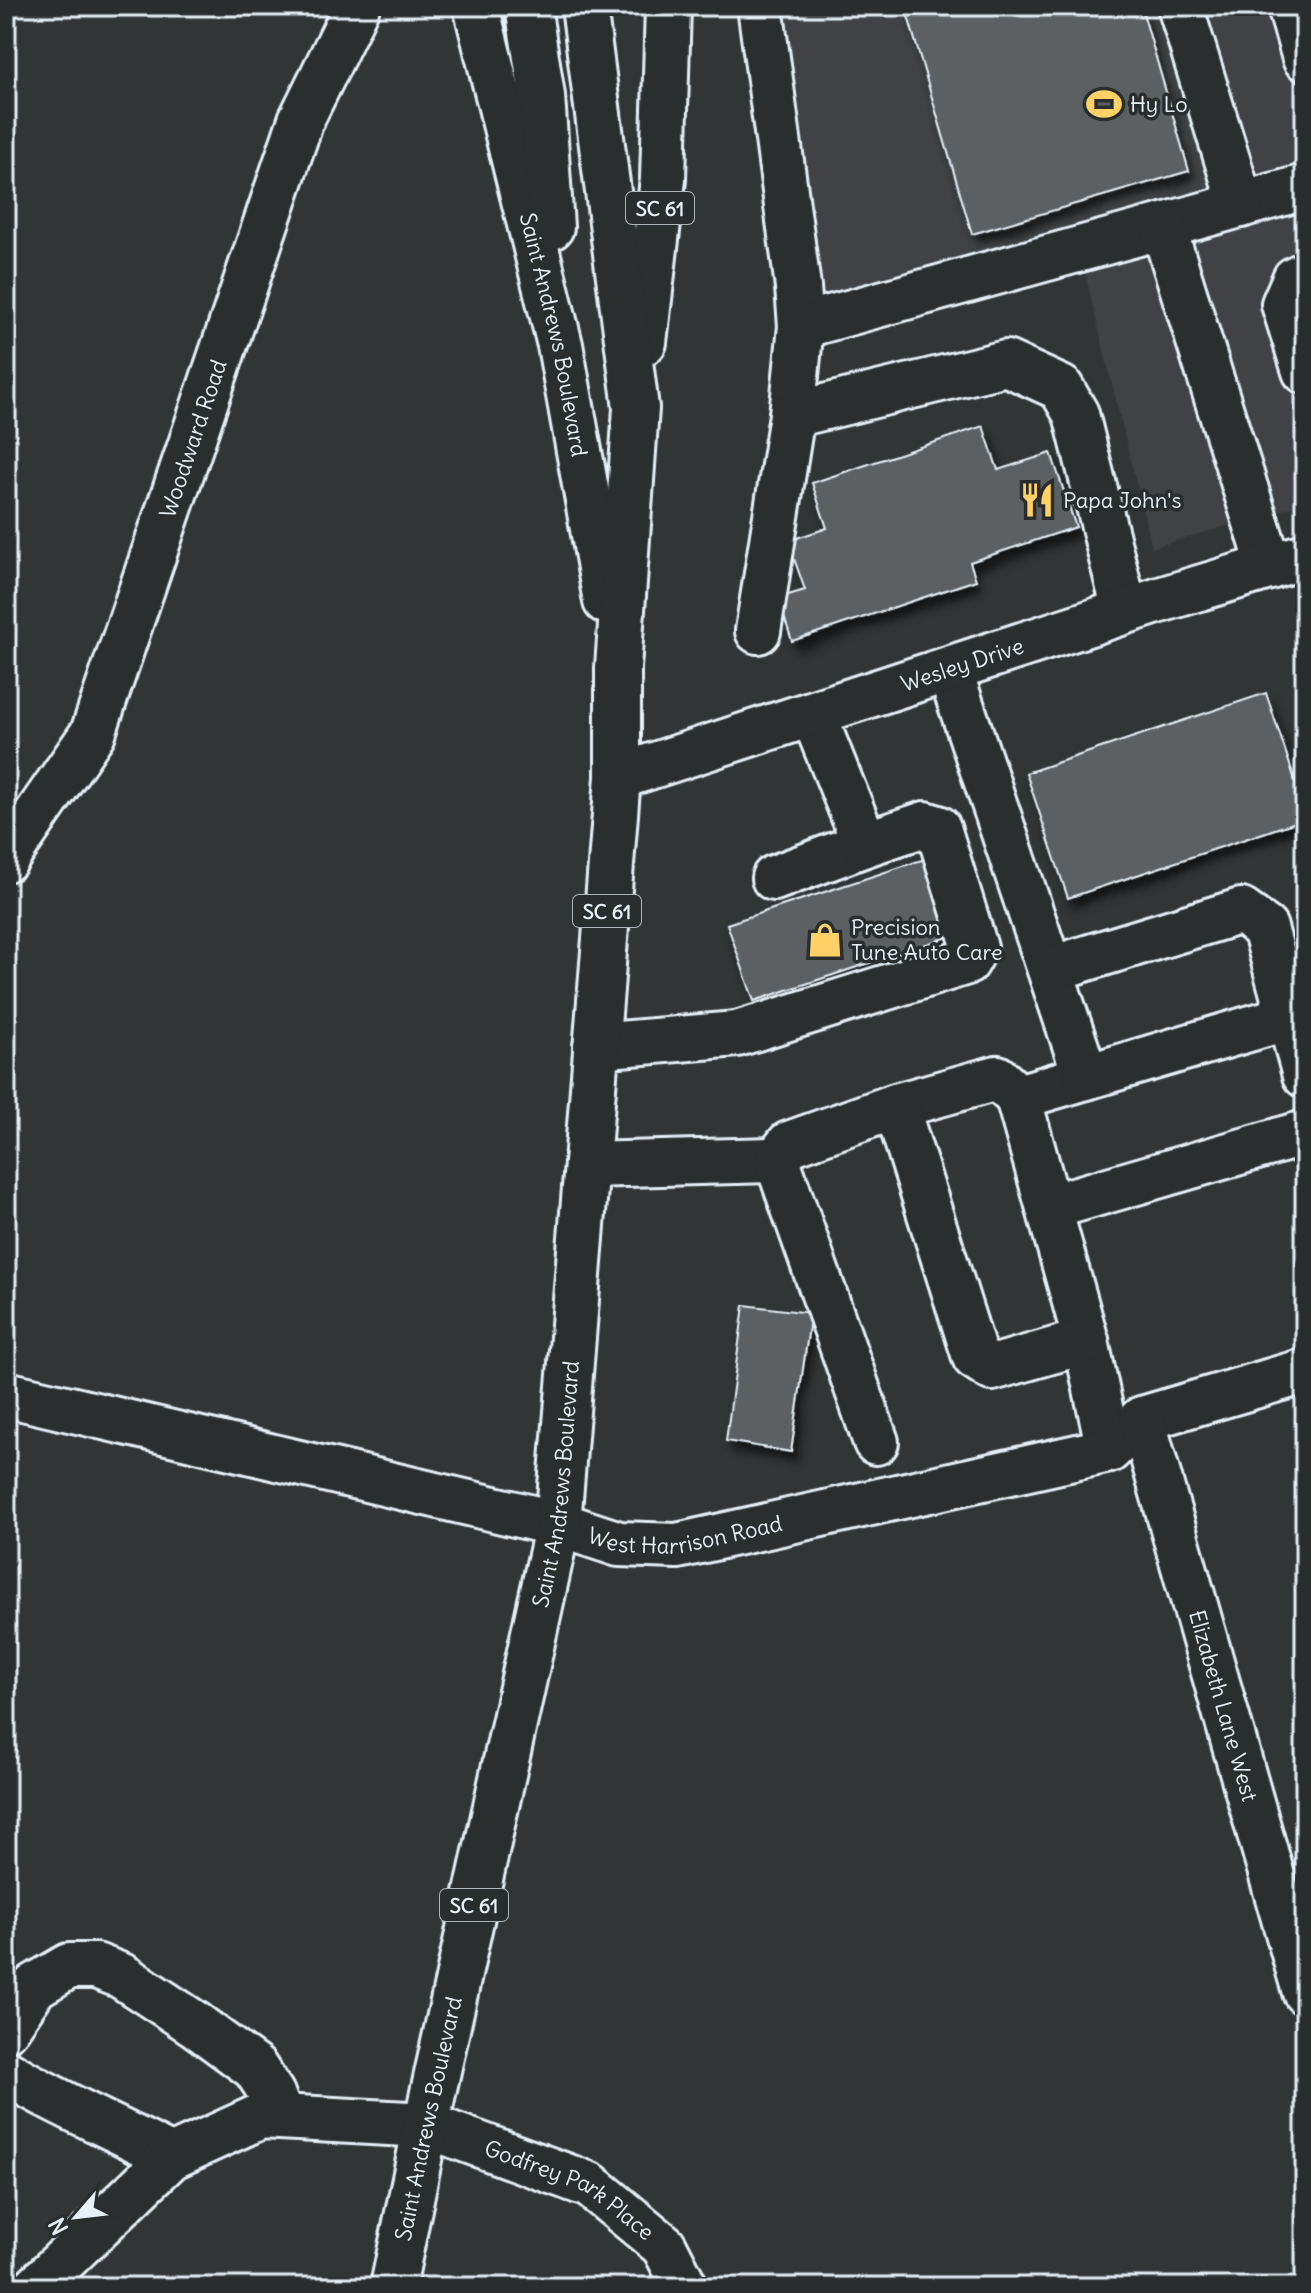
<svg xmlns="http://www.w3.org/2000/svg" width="1311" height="2293" viewBox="0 0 1311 2293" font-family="Delius,sans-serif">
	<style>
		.built { fill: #3f4244 }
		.building { fill: #5c6063; stroke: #e8f1f8; stroke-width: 2; filter: url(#shadow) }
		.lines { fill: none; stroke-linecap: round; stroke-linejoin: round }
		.minor-casing { stroke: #e8f1f8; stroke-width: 50 }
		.major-casing { stroke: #e8f1f8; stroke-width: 50 }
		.minor { stroke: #2a2d2e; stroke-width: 44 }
		.major { stroke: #2a2d2e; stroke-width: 44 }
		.labels { text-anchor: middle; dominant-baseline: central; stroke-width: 7; stroke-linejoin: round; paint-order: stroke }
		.shield { fill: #2a2d2e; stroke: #afb6bb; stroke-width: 2 }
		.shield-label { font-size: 20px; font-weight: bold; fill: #e8f1f8 }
		.poi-label { font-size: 22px; fill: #e8f1f8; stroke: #2a2d2e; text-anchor: start }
		.street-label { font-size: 22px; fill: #e8f1f8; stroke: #2a2d2e }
	</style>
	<defs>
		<filter id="shadow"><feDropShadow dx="5" dy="9" stdDeviation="4" flood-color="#0009"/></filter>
	</defs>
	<rect width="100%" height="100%" fill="#323536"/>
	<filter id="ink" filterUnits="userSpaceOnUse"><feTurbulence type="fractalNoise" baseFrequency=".0125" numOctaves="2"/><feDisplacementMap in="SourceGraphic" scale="16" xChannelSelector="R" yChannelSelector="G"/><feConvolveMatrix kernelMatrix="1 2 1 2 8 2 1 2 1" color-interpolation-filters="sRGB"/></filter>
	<g filter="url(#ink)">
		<path class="built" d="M 737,6 L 1305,6 L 1305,503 L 1152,548 L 1081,257 L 1012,280 L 778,337 Z"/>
		<path class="building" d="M 905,6 L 1141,6 L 1189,171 L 972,234 Z
			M 983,426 L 998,470 L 1051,453 L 1076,527 L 970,562 L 976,580 L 792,641 L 778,598 L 805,590 L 788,541 L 827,528 L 812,483 Z
			M 1266,693 L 1305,810 L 1305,819 L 1068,898 L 1026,773 Z
			M 934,856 L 960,933 L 754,1001 L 727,924 Z
			M 744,1305 L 811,1313 L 791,1452 L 726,1441 Z"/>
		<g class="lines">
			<g class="minor-casing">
				<g id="minor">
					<path d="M 760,6 L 798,287 L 801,326 L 1305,187"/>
					<path d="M 1180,6 L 1241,205"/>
					<path d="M 1290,6 L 1305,58"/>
					<path d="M 1163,226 L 1270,567"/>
					<path d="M 1305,274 L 1295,279 L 1284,304 L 1305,371"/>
					<path d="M 792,415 L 801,326"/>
					<path d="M 758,631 L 792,415 L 1006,363 L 1061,388 L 1076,414 L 1125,611"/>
					<path d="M 949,669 L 1086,1077 L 1018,1097 L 1086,1341 L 1109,1450"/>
					<path id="s1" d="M 6,859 L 93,733 L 301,120 L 357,6"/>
					<path d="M 774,878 L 865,844"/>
					<path d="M 1051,969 L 1241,911 L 1265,928 L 1305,1075"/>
					<path d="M 596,1046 L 737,1034 L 967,962 L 975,948 L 938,828 L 925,824 L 865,844 L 813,714"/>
					<path d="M 1086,1077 L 1289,1017"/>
					<path d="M 896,1106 L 997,1078 L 1018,1097"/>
					<path d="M 587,1165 L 777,1160"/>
					<path d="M 1050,1207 L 1305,1133"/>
					<path id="s2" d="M 6,1394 L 558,1524 L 619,1544 L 677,1546 L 1109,1450 L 1142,1419 L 1305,1371"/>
					<path id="s3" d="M 1142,1419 L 1305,1992"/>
					<path d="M 876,1442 L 777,1160 L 789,1144 L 896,1106 L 975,1357 L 992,1368 L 1086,1341"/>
					<path d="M 6,2029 L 35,1986 L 69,1966 L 96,1966 L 122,1976 L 195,2024 L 255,2068 L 272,2094 L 281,2117"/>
					<path d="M 6,2072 C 59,2105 117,2128 171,2157"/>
					<path id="s4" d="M 36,2287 L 171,2157 L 261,2116 L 426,2125 L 590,2185 L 664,2246 L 685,2287"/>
				</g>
			</g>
			<g class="major-casing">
				<g id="major">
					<path id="s5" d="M 476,6 L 560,345 L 606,601"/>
					<path d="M 528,6 L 542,96 L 551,227"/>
					<path d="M 644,342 L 663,179 L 668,6"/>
					<path id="s6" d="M 618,777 L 1163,599 L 1305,556"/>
					<path id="s7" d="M 393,2287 L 426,2125 L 558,1524 L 618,777 L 618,668 L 636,408 L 584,6"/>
				</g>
			</g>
			<use href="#minor" class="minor"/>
			<use href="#major" class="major"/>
		</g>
	</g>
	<defs>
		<g id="stadium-bare" transform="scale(2.76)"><path d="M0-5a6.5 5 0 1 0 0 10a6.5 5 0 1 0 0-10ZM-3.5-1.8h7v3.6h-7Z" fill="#ffd166" stroke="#2a2d2e" stroke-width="2.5" paint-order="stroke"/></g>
		<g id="restaurant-bare" transform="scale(2.76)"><path d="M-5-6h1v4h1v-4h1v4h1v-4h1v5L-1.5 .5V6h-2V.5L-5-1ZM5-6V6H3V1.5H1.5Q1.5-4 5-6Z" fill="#ffd166" stroke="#2a2d2e" stroke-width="2.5" paint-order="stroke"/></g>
		<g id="shop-bare" transform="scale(2.76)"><path d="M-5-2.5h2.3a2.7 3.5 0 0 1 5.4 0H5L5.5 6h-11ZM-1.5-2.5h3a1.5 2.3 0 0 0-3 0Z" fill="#ffd166" stroke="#2a2d2e" stroke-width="2.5" paint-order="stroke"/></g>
	</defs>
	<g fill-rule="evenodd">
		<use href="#stadium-bare" x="1104" y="104"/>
		<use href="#restaurant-bare" x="1037" y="500"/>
		<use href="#shop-bare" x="825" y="940"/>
	</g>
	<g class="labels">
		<g class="shield">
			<rect x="626" y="192" width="68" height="32" rx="6"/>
			<rect x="573" y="895" width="68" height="32" rx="6"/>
			<rect x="440" y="1889" width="68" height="32" rx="6"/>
		</g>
		<g class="shield-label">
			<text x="660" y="208">SC 61</text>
			<text x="607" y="911">SC 61</text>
			<text x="474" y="1905">SC 61</text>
		</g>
		<g class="poi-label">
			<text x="1130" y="104">Hy Lo</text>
			<text x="1063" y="500">Papa John's</text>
			<text x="851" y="927">Precision<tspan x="851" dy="25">Tune Auto Care</tspan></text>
		</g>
		<g class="street-label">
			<text stroke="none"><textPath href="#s5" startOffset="338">Saint Andrews Boulevard</textPath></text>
			<text stroke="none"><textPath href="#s1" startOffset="464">Woodward Road</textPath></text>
			<text stroke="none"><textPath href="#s6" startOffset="362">Wesley Drive</textPath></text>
			<text stroke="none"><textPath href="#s7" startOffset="820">Saint Andrews Boulevard</textPath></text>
			<text stroke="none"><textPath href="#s2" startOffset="698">West Harrison Road</textPath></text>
			<text stroke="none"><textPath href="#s3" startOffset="298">Elizabeth Lane West</textPath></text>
			<text stroke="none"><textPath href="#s7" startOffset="172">Saint Andrews Boulevard</textPath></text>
			<text stroke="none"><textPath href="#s4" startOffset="610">Godfrey Park Place</textPath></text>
		</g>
	</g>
	<rect width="1311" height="2293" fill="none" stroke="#2a2d2e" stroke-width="32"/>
	<rect x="16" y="16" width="1279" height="2261" fill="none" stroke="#e8f1f8" stroke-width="3" filter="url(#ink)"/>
	<g transform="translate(76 2217) rotate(242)" stroke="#2a2d2e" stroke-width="6" paint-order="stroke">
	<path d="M0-6L14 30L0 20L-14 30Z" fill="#e8f1f8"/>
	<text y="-12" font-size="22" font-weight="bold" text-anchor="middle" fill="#e8f1f8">N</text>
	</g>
</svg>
